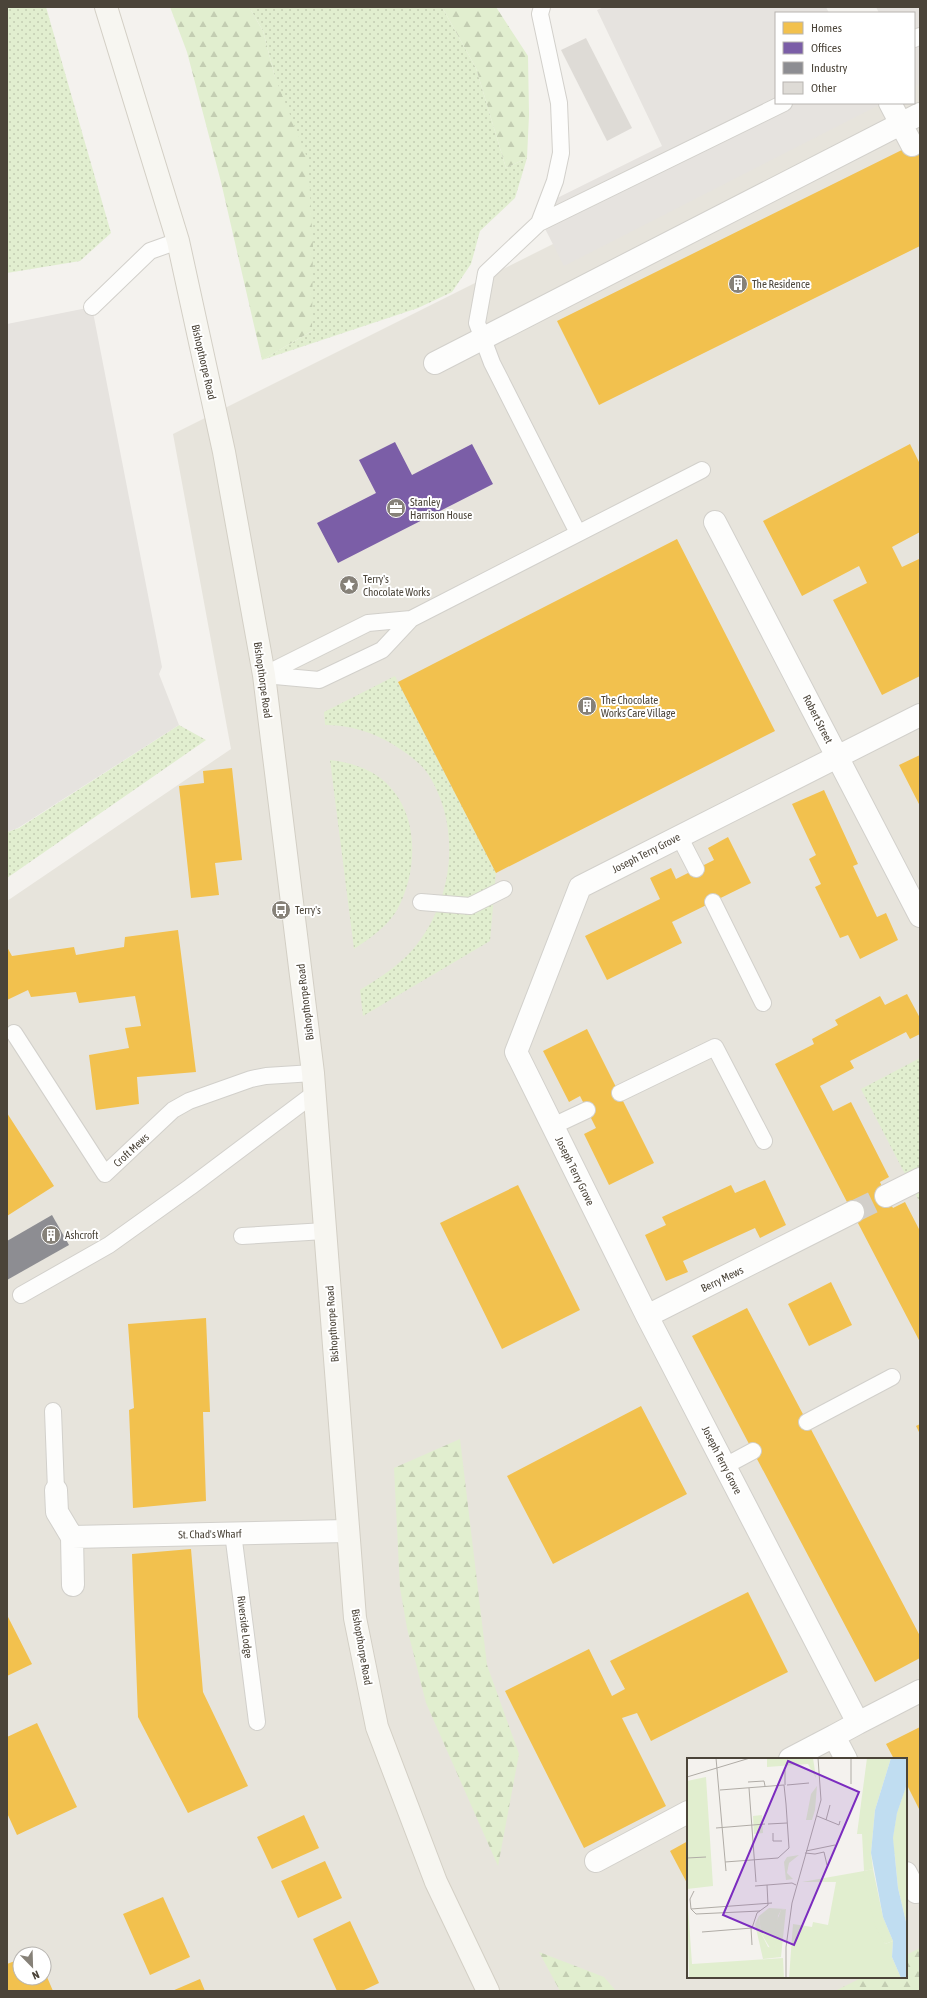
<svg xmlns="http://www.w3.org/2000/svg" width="927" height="1998" viewBox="0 0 927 1998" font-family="'Asap Condensed',sans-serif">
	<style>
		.residential { fill: #e7e4dc; fill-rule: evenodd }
		.grass { fill: url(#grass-dots) }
		.forest { fill: url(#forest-firs) }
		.parking { fill: #e6e3df }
		.homes { fill: #f2c14e }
		.offices { fill: #7b5ea7 }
		.industry { fill: #8d8d92 }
		.building { fill: #dedbd6 }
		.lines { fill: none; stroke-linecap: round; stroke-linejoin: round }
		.street-tunnel { stroke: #d2cfca; stroke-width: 22; stroke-dasharray: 22 11; stroke-linecap: butt }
		.lane-casing { stroke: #d2d0cb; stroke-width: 18 }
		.street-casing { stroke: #d2d0cb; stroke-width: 24 }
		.secondary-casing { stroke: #d3cfc5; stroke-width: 24 }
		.lane { stroke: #fdfdfc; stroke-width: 16 }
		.street { stroke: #fdfdfc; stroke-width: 22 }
		.secondary { stroke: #f7f6f1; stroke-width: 22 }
		.labels { text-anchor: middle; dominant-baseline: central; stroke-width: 4; stroke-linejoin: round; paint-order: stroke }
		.poi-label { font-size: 11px; fill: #4b4439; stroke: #fff; text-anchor: start }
		.street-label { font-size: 11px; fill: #4b4439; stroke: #fff }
		.inset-road { fill: none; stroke: #b0aca6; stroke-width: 1 }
		.view { fill: #7b2cbf; fill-opacity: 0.15; stroke: #7b2cbf; stroke-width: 2 }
		.inset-edge { fill: none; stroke: #4b4439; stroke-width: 2 }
	</style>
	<defs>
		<pattern id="grass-dots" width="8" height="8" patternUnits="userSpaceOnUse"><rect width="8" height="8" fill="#e1eecf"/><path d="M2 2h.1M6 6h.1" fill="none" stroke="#c3cdb2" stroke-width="1.8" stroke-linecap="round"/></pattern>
		<pattern id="forest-firs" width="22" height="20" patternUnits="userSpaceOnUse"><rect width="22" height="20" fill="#e1eecf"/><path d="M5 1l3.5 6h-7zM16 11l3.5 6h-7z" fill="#c3cdb2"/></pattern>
	</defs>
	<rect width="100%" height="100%" fill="#f4f2ee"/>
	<path class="residential" d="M 920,61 L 920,1991 L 7,1991 L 7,901 L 231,749 L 173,434 L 835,103 L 914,103 L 914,64 ZM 688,1759 L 906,1759 L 906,1977 L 688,1977 ZM 20,1954 L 44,1954 L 44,1978 L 20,1978 Z"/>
	<path class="grass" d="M 7,7 L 46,7 L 111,233 L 80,261 L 7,273 Z
		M 249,7 L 442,7 L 476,68 L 506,168 L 527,158 L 515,198 L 480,231 L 471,264 L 452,292 L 418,308 L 262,360 L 312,331 L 275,77 L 263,31 Z
		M 395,676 L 496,873 L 490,941 L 363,1016 L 360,990 C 381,977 403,963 418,943 C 454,896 461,825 428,774 C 420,762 406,753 394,745 C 373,732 350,725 325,725 L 324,712 Z
		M 179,725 L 206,740 L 7,878 L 7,832 L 19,828 Z
		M 330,760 C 346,762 362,766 376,775 C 420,804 420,868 397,910 C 388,926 369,939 354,949 Z
		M 920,1058 L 920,1203 L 861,1089 Z"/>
	<path class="forest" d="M 170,7 L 249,7 L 263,31 L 275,77 L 308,160 L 313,246 L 312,331 L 262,360 L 221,182 L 187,52 Z
		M 442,7 L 496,7 L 528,56 L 529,115 L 527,158 L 506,168 L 476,68 Z
		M 460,1439 L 487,1665 L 519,1754 L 498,1866 L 426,1703 L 407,1628 L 400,1588 L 394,1468 Z
		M 920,1948 L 920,1991 L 835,1991 L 863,1977 L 906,1977 L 906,1955 Z
		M 539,1952 L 604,1977 L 616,1991 L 560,1991 Z"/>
	<path class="parking" d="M 604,7 L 826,7 L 829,13 L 776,13 L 776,103 L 883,103 L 564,266 L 535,209 L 662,146 L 597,10 Z
		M 876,7 L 920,7 L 920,84 L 914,87 L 914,13 L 879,13 Z
		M 92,307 L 162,667 L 159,674 L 179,725 L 18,828 L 7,832 L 7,324 Z"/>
	<path class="homes" d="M 920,141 L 920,246 L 599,405 L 557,321 Z
		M 910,444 L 920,464 L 920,532 L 892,547 L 902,567 L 919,559 L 920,560 L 920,676 L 882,695 L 833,600 L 867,583 L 859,566 L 802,596 L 763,521 Z
		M 677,539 L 775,731 L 496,873 L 398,682 Z
		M 920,755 L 920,806 L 899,765 Z
		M 232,768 L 242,860 L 215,863 L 219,895 L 191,898 L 179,786 L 204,783 L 203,771 Z
		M 824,790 L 858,864 L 853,866 L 877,917 L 886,913 L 898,940 L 860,959 L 848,935 L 840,938 L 815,887 L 821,884 L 809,859 L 816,855 L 792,804 Z
		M 728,837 L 751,883 L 672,922 L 682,943 L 607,980 L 585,936 L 660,899 L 650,878 L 671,868 L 676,879 L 714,860 L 708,848 Z
		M 178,930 L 196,1072 L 137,1077 L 139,1104 L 96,1110 L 89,1055 L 129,1048 L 125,1028 L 141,1026 L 135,996 L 79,1003 L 76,992 L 31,997 L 28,990 L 7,1000 L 7,947 L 12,956 L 74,947 L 76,955 L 124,947 L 125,937 Z
		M 907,994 L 920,1018 L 920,1034 L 910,1039 L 906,1032 L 850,1061 L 854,1068 L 820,1086 L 833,1111 L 851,1102 L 889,1177 L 880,1182 L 886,1196 L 893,1208 L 905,1202 L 920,1231 L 920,1342 L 775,1064 L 814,1044 L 812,1039 L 838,1025 L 835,1020 L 880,996 L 885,1005 Z
		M 587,1029 L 654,1163 L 609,1185 L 584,1134 L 596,1128 L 580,1096 L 569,1102 L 543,1051 Z
		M 7,1113 L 54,1186 L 7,1216 Z
		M 765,1180 L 786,1225 L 760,1238 L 755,1228 L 683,1261 L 688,1272 L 666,1281 L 645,1235 L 666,1225 L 662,1217 L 731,1185 L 735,1193 Z
		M 518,1185 L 580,1310 L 502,1349 L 440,1223 Z
		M 831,1282 L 852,1325 L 809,1346 L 788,1304 Z
		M 747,1308 L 920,1636 L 920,1658 L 875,1682 L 692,1336 Z
		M 206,1318 L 210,1412 L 203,1412 L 206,1501 L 133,1508 L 129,1410 L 134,1408 L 128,1324 Z
		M 641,1406 L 687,1494 L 553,1564 L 507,1476 Z
		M 920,1424 L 920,1434 L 916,1426 Z
		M 191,1549 L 203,1692 L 248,1786 L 188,1813 L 138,1717 L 132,1554 Z
		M 748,1592 L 788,1672 L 651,1741 L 637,1713 L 622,1718 L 666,1806 L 584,1848 L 505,1691 L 589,1649 L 612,1696 L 625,1689 L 610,1661 Z
		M 7,1615 L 32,1664 L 7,1676 Z
		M 37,1723 L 77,1807 L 17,1835 L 7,1813 L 7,1737 Z
		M 920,1727 L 920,1811 L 906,1783 L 906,1759 L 894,1759 L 886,1744 Z
		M 304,1815 L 319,1848 L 272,1869 L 257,1837 Z
		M 688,1841 L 688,1885 L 670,1851 Z
		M 325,1861 L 342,1898 L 298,1918 L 281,1881 Z
		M 163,1897 L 190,1957 L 150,1975 L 123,1914 Z
		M 350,1921 L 379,1983 L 362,1991 L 337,1991 L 313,1939 Z
		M 20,1959 L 20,1978 L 44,1978 L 44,1970 L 53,1991 L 7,1991 L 7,1964 Z
		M 200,1979 L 205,1991 L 172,1991 Z"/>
	<path class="offices" d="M 395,442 L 412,475 L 472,444 L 493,484 L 338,563 L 317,523 L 376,493 L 359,460 Z"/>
	<path class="industry" d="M 52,1215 L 69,1245 L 7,1280 L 7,1241 Z"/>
	<path class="building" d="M 586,38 L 632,128 L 607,141 L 561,50 Z"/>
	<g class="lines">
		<path class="street-tunnel" d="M 853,1212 L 886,1196"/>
		<g class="lane-casing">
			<path id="lane" d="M 542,7 L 540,14 L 559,103 L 561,153 L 555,181 L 539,223 L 486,273 L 477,323 L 492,363 L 578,533
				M 914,39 L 920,36
				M 539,223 L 784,103
				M 92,307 L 150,251 L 178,241
				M 264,675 L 319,680 L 382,650 L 411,619 L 702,470
				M 264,675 L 368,623 L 411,619
				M 679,836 L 696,869
				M 421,902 L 470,906 L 504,889
				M 713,902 L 763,1003
				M 14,1033 L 105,1174 L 173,1110 L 189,1101 L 251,1079 L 266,1076 L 313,1073
				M 620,1093 L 715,1047 L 764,1141
				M 553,1126 L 587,1110
				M 242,1236 L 325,1231
				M 21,1295 L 109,1245 L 190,1187 L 315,1093
				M 53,1411 L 56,1490
				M 807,1422 L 892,1377
				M 725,1466 L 753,1451
				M 233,1533 L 257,1722"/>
		</g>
		<g class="street-casing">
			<path id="street" d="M 890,103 L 912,145
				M 435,363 L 920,114
				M 715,522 L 920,916
				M 920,715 L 580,887 L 516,1052 L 647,1316 L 858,1723 L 920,1691
				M 886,1196 L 920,1179
				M 647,1316 L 853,1212
				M 56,1490 L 57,1512 L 72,1537
				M 73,1585 L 72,1537 L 347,1531
				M 790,1759 L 834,1736
				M 846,1759 L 834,1736 L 858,1723
				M 596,1861 L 688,1812
				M 906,1873 L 916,1892"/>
		</g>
		<g class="secondary-casing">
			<path id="secondary" d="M 106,7 L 178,241 L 224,452 L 264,675 L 313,1073 L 355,1618 L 377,1727 L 436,1882 L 488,1991"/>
		</g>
		<use href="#lane" class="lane"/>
		<use href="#street" class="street"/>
		<use href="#secondary" class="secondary"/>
	</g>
	<defs>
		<g id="building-disc" transform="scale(1)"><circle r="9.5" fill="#868178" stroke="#fff"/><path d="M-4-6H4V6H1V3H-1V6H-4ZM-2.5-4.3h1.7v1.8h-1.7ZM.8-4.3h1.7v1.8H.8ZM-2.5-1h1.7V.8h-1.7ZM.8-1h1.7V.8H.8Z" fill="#fff"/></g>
		<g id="office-disc" transform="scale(1)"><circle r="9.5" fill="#868178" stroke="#fff"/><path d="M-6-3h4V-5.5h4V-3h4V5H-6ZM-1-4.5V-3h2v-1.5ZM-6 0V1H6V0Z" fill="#fff"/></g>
		<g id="sight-disc" transform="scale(1)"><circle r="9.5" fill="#868178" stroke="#fff"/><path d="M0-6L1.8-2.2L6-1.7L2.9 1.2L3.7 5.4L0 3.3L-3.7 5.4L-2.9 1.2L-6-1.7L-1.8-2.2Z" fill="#fff"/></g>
		<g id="bus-disc" transform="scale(1)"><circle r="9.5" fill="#868178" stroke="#fff"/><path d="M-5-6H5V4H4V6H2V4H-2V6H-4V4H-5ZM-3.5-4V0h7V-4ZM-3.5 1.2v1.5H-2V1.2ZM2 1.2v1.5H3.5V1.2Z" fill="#fff"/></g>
	</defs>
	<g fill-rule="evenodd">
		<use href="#building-disc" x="738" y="284"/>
		<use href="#office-disc" x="396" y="508"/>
		<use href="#sight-disc" x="349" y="585"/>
		<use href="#building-disc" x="587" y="706"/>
		<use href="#bus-disc" x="281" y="910"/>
		<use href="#building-disc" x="51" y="1235"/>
	</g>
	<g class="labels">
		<g class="poi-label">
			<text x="752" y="284">The Residence</text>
			<text x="410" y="502">Stanley<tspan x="410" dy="13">Harrison House</tspan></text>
			<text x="363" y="579">Terry's<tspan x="363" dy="13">Chocolate Works</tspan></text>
			<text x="601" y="700">The Chocolate<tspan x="601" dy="13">Works Care Village</tspan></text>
			<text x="295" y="910">Terry's</text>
			<text x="65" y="1235">Ashcroft</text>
		</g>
		<g class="street-label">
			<text transform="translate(204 362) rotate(77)">Bishopthorpe Road</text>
			<text transform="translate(263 680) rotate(82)">Bishopthorpe Road</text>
			<text transform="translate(818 719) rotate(63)">Robert Street</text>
			<text transform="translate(646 853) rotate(-27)">Joseph Terry Grove</text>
			<text transform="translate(305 1002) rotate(-97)">Bishopthorpe Road</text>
			<text transform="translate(131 1150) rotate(-43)">Croft Mews</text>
			<text transform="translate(575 1171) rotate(64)">Joseph Terry Grove</text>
			<text transform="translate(722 1279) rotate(-26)">Berry Mews</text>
			<text transform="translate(332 1324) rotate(-94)">Bishopthorpe Road</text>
			<text transform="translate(722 1460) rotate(63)">Joseph Terry Grove</text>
			<text transform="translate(210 1534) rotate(-1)">St. Chad's Wharf</text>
			<text transform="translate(245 1627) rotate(83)">Riverside Lodge</text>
			<text transform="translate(362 1647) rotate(80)">Bishopthorpe Road</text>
		</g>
	</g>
	<g transform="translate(687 1758)">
		<rect width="220" height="220" fill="#f4f2ee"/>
		<path d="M 180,0 L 204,0 L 188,52 L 184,95 L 186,111 L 177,113 L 198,186 L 206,183 L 205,199 L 214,220 L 102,220 L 106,166 L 125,169 L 126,164 L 141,167 L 149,124 L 115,124 L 177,113 L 175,76 L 170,76 ZM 19,19 L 26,128 L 0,131 L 0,23 ZM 220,26 L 220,168 L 211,130 L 206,80 L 210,55 ZM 75,57 L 76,75 L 67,76 L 66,58 ZM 112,97 L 102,105 L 100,115 L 106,121 L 99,122 L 97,104 L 100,99 ZM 0,135 L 5,206 L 96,200 L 97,220 L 2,220 ZM 82,150 L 99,151 L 94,152 L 91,158 L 89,186 L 88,190 L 83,190 L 74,175 L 72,158 Z" fill="#e1eecf"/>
		<path d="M 80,0 L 126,0 L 129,20 L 121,6 L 80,9 ZM 220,26 L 220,55 L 218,98 L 215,97 L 213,87 L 209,97 L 207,96 L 206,80 L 210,55 ZM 130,28 L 128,52 L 125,62 L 119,62 L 124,36 ZM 186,111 L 196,159 L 206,183 L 198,186 L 188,168 L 176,116 L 177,113 ZM 99,151 L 94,199 L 76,201 L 68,166 L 72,158 L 74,175 L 81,189 L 88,190 L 89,165 L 94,152 Z" fill="#e1eecf"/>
		<path d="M 204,0 L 220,0 L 220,26 L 210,55 L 206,80 L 211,130 L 220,168 L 220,220 L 214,220 L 205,199 L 206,183 L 196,159 L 184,95 L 188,52 Z" fill="#c0ddf1"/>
		<path class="inset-road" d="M 29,0 L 39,113M 164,0 L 164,26M 98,12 L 98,27M 0,19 L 63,0M 61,24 L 77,23 L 78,28M 100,27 L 122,25M 62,30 L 69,124M 33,32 L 97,27 L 99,46 L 102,90 L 91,100 L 38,104M 130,58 L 152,67 L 153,63M 139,62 L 143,47M 81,66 L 100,65M 29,70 L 78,66M 86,75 L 86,83 L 95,83M 119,93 L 148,87M 118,95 L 128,96 L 137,94 L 140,107M 0,100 L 19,99M 68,128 L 105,125 L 109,127M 7,133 L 3,141 L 4,151 L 9,156 L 73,153M 4,151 L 85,145M 64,170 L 65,187M 15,174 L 65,170 L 70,155 L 81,147 L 80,127M 99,220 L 99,189 L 105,145 L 134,42 L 131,0"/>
		<path class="view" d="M 101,3 L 172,34 L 107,187 L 36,157 Z"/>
		<rect width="220" height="220" class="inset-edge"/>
	</g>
	<rect width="927" height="1998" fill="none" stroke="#4b4439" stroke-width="16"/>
	<rect x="775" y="12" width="140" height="92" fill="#ffffff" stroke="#b7b4b0"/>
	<rect x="783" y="22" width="20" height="12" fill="#f2c14e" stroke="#b7b4b0"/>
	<text x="811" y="32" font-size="12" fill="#4b4439">Homes</text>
	<rect x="783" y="42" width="20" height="12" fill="#7b5ea7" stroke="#b7b4b0"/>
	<text x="811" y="52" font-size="12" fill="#4b4439">Offices</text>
	<rect x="783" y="62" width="20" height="12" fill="#8d8d92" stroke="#b7b4b0"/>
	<text x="811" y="72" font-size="12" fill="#4b4439">Industry</text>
	<rect x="783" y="82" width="20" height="12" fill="#dedbd6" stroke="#b7b4b0"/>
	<text x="811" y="92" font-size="12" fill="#4b4439">Other</text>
	<g transform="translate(32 1966) rotate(157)"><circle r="19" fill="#ffffff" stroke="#b7b4b0"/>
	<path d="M0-3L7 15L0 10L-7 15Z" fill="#868178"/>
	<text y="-6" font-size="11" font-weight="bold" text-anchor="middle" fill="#4b4439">N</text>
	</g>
</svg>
